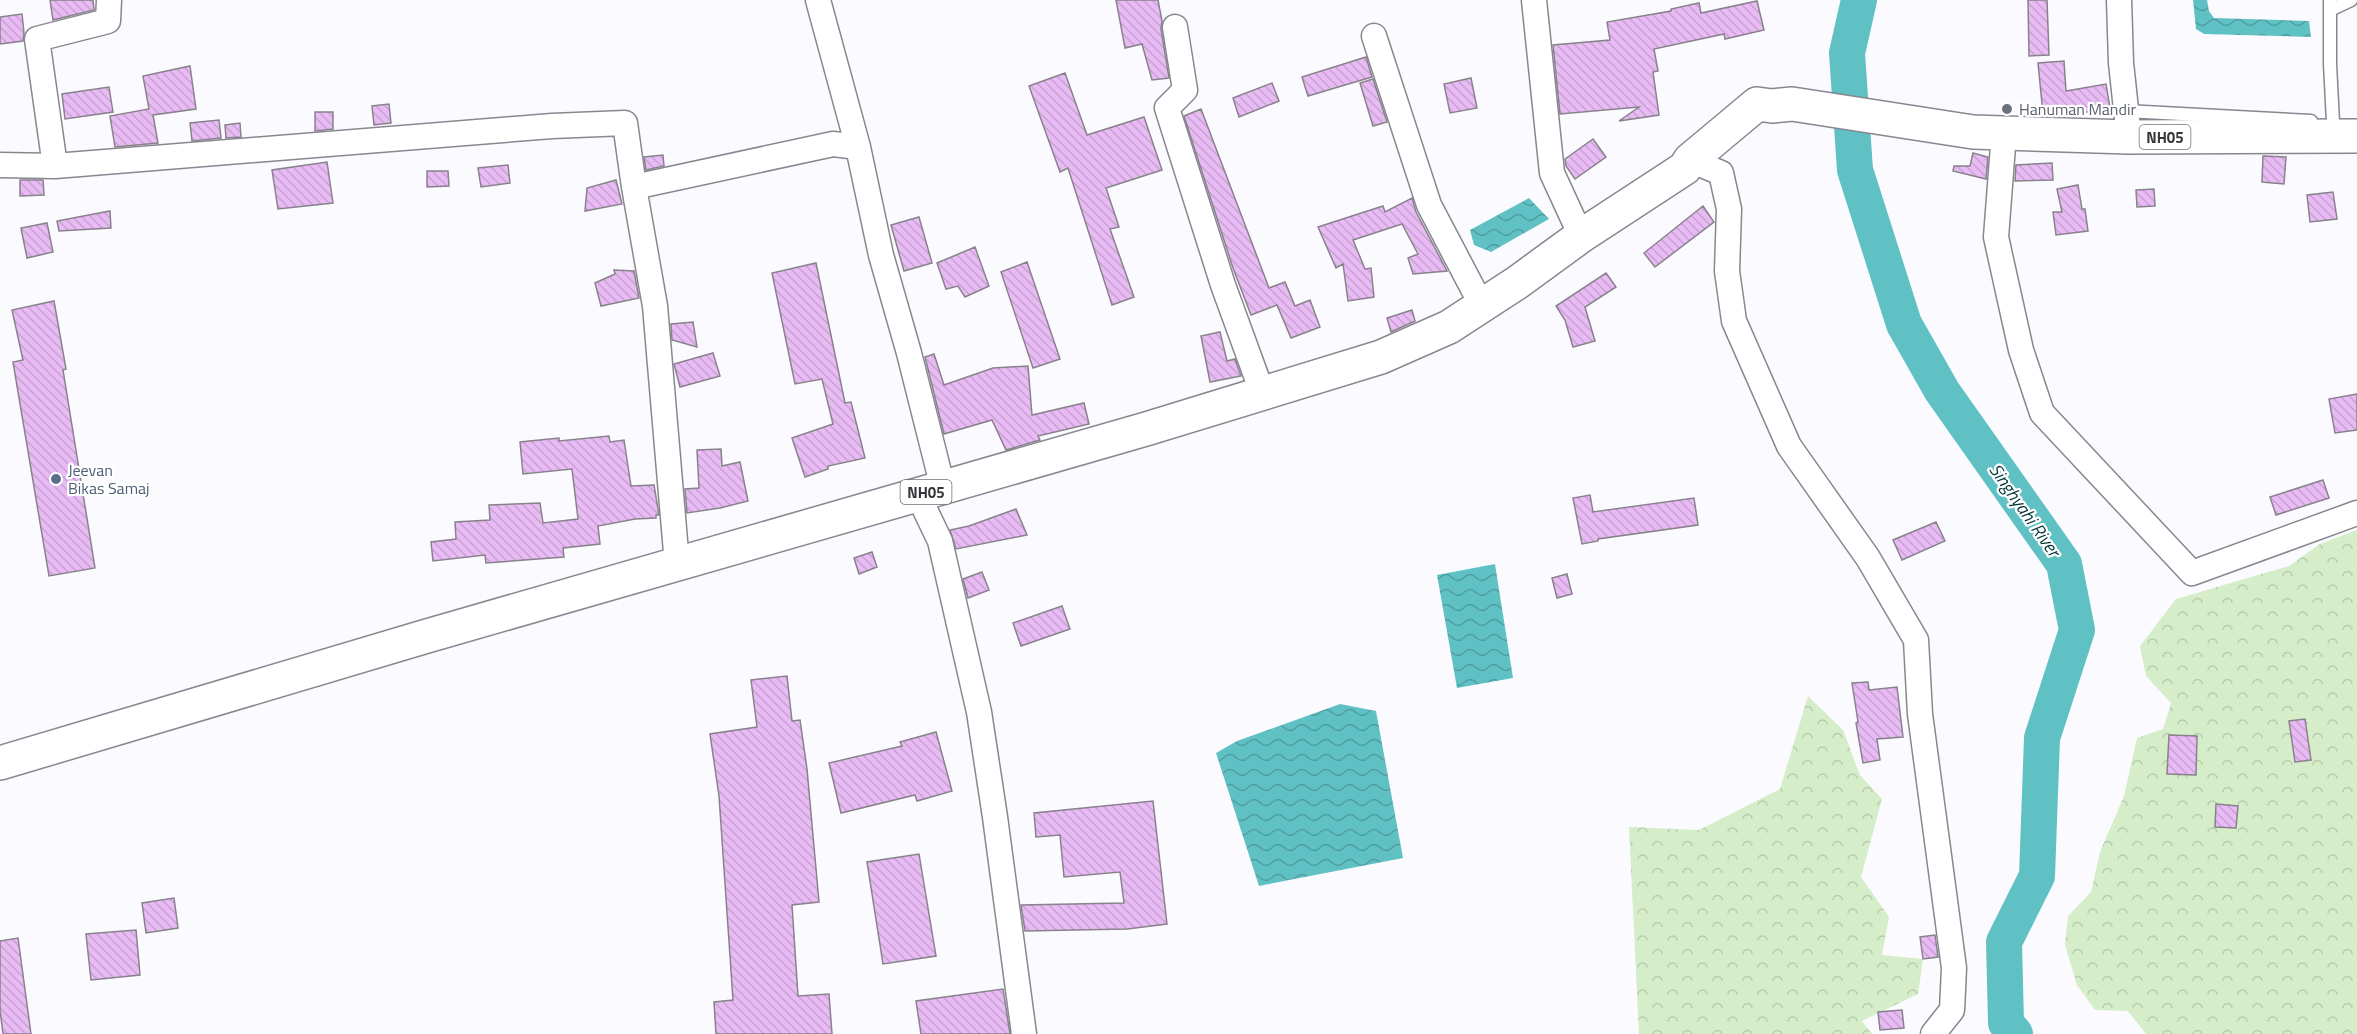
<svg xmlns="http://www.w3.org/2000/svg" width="2357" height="1034" viewBox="0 0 2357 1034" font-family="'Titillium Web',sans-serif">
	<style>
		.forest { fill: url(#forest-crowns) }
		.water { fill: url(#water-waves) }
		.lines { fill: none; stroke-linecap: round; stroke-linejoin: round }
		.river { stroke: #60c1c5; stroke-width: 36 }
		.building { fill: url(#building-back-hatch); stroke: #88828a; stroke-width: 1.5 }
		.service-casing { stroke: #878790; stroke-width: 15 }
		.minor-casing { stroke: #878790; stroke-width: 27 }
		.primary-casing { stroke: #878790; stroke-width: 36 }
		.service { stroke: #fff; stroke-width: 12 }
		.minor { stroke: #fff; stroke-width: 24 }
		.primary { stroke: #fff; stroke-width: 33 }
		.worship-dot { fill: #6b7280; stroke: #fff; stroke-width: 2 }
		.service-dot { fill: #5c6f8a; stroke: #fff; stroke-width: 2 }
		.labels { text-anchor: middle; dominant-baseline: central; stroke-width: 4.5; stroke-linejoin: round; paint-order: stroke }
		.shield { fill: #fff; stroke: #727275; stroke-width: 1.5 }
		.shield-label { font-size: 15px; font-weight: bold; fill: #36363a }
		.worship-label { font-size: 16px; fill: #5b616d; stroke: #fff; text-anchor: start }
		.service-label { font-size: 16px; fill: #4e5e75; stroke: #fff; text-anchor: start }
		.water-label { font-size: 18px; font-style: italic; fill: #023335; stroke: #fff }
	</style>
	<defs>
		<pattern id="forest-crowns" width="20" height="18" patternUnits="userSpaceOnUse" patternTransform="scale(1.5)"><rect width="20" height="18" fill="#d5edc8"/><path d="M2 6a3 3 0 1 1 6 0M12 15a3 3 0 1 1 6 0" fill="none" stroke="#b7ccad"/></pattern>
		<pattern id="water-waves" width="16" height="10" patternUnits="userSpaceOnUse" patternTransform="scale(1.5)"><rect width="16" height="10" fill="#60c1c5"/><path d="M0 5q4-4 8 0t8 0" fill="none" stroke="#509ea1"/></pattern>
		<pattern id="building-back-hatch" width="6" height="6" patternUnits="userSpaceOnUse" patternTransform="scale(1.5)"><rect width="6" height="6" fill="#e8bbf5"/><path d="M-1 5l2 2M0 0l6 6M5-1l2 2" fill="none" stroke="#c8a1d3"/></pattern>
	</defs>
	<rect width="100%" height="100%" fill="#fbfbff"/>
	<path class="forest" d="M 2357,530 L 2357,1034 L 2146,1034 L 2128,1011 L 2095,1010 L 2077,985 L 2065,945 L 2068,916 L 2091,892 L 2100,852 L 2124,796 L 2137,738 L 2163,729 L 2171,703 L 2146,676 L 2140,646 L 2176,599 L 2289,566 L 2320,544 Z
		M 1808,696 L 1843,730 L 1860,775 L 1882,799 L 1861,877 L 1889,917 L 1882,955 L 1923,959 L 1918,994 L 1862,1021 L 1872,1034 L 1639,1034 L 1629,827 L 1699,830 L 1780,789 Z"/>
	<path class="water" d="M 2193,0 L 2207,0 L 2209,11 L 2214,18 L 2309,21 L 2311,37 L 2204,34 L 2196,29 Z
		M 1529,198 L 1549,219 L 1491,252 L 1474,245 L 1470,230 Z
		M 1495,564 L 1513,678 L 1457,688 L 1437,575 Z
		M 1340,704 L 1376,711 L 1403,858 L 1259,886 L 1216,753 L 1237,741 Z"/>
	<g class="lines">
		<path class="river" d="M 1859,0 L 1847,53 L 1855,170 L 1904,324 L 1942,391 L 2064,564 L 2077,630 L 2042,738 L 2037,876 L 2004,942 L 2006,1023 L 2015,1034"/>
	</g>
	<path class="building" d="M 50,0 L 93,0 L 94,10 L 53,20 Z
		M 1116,0 L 1158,0 L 1162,21 L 1161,29 L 1169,78 L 1152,80 L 1142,44 L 1125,48 Z
		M 2028,0 L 2047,0 L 2049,55 L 2029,56 Z
		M 1757,1 L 1764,30 L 1725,39 L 1724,34 L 1654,49 L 1658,71 L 1653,72 L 1659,115 L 1619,121 L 1639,107 L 1560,114 L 1553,45 L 1610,40 L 1607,22 L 1671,11 L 1671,9 L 1699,3 L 1701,13 Z
		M 22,14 L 24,33 L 23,41 L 0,44 L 0,17 Z
		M 1366,57 L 1372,77 L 1308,96 L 1302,77 Z
		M 2064,61 L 2066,91 L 2106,84 L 2110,108 L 2069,115 L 2069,110 L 2043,114 L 2038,63 Z
		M 190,66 L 196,109 L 153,115 L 158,143 L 115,147 L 110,116 L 149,109 L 143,76 Z
		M 1065,73 L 1087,135 L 1144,117 L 1162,170 L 1106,188 L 1119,227 L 1110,229 L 1134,297 L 1112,305 L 1068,168 L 1060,172 L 1029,86 Z
		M 1471,78 L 1477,108 L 1450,113 L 1444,84 Z
		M 1373,79 L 1387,122 L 1373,126 L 1360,83 Z
		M 1272,83 L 1279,101 L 1239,117 L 1233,98 Z
		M 109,87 L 113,112 L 65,119 L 62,94 Z
		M 389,104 L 391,123 L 374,125 L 372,106 Z
		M 1201,109 L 1269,288 L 1285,282 L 1295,306 L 1310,300 L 1320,327 L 1291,338 L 1277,305 L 1251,315 L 1233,268 L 1184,116 Z
		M 315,112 L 333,112 L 333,129 L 315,131 Z
		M 219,120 L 221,138 L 192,141 L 190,123 Z
		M 240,123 L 241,137 L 226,138 L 225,125 Z
		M 1593,139 L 1606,157 L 1575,179 L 1566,166 L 1565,159 Z
		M 1973,153 L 1988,157 L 1986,179 L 1953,171 L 1954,166 L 1970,166 Z
		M 663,155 L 664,166 L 646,170 L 644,157 Z
		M 2263,156 L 2286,157 L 2284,184 L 2262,182 Z
		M 327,162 L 333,203 L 278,209 L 272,170 Z
		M 2052,163 L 2053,180 L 2015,181 L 2016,165 Z
		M 508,165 L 510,183 L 481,187 L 478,168 Z
		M 427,171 L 448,171 L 449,186 L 427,187 Z
		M 20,180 L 43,180 L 44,195 L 20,196 Z
		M 616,180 L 622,204 L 585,211 L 587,188 Z
		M 2078,185 L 2082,209 L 2085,209 L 2088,231 L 2056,235 L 2053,212 L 2062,212 L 2057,189 Z
		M 2154,189 L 2155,206 L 2137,207 L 2136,190 Z
		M 2333,192 L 2337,219 L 2310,222 L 2307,195 Z
		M 1412,198 L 1416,212 L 1447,271 L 1413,274 L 1408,258 L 1418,254 L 1402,224 L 1353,240 L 1365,269 L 1371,268 L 1374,297 L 1348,301 L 1343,264 L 1336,268 L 1318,227 L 1383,206 L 1385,212 Z
		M 1703,206 L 1714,222 L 1655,267 L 1644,253 Z
		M 110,211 L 111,228 L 59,231 L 57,221 Z
		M 919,217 L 932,263 L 904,271 L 891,225 Z
		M 47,223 L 53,252 L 27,258 L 21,228 Z
		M 975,247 L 989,286 L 965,297 L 958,286 L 946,289 L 937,263 Z
		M 1027,262 L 1060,359 L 1033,368 L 1001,272 Z
		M 816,263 L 845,403 L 851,402 L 865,458 L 828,466 L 828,469 L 805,477 L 792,438 L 833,424 L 822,379 L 795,384 L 772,273 Z
		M 614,270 L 634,271 L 639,298 L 601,306 L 595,283 L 615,274 Z
		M 1606,273 L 1616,287 L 1585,307 L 1595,341 L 1573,347 L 1565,320 L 1556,306 Z
		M 54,301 L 66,369 L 63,370 L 95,568 L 49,576 L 13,362 L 23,360 L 12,310 Z
		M 1412,310 L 1415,321 L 1391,332 L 1387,318 Z
		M 693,322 L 697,347 L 672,340 L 671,324 Z
		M 1220,332 L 1227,361 L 1235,359 L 1241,376 L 1210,382 L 1201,336 Z
		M 713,353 L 720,376 L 680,387 L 674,364 Z
		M 934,354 L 944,385 L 993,368 L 1028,366 L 1032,415 L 1084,403 L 1089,424 L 1038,436 L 1040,440 L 1006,450 L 992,420 L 944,434 L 925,357 Z
		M 2357,394 L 2357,430 L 2335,433 L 2329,399 Z
		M 609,436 L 610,442 L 624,440 L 631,486 L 654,485 L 659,515 L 656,515 L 656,518 L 635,519 L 598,526 L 600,544 L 563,548 L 564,557 L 486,563 L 485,555 L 433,561 L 431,542 L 456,539 L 455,522 L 490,520 L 489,505 L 540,503 L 543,523 L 578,519 L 572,469 L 523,474 L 520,442 L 559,438 L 559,441 Z
		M 721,449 L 722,466 L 740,462 L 748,501 L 720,508 L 687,513 L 685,489 L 699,488 L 697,450 Z
		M 2323,480 L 2329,498 L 2276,515 L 2270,497 Z
		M 1590,495 L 1593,512 L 1694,498 L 1698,525 L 1598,539 L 1598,541 L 1582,544 L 1573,498 Z
		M 1016,509 L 1027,535 L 956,549 L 950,530 L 969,526 Z
		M 1936,522 L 1945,541 L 1902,560 L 1893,540 Z
		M 872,552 L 877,567 L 859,574 L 854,558 Z
		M 982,572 L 989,590 L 968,598 L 963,579 Z
		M 1567,574 L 1572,594 L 1557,598 L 1552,578 Z
		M 1062,606 L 1070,629 L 1021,646 L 1013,623 Z
		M 787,676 L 792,721 L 800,720 L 807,769 L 819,902 L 792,905 L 798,996 L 829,994 L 832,1034 L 716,1034 L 714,1002 L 733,1000 L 719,796 L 710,734 L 757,727 L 751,680 Z
		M 1868,682 L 1869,690 L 1897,687 L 1903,737 L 1877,739 L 1880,760 L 1863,763 L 1856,723 L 1858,722 L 1852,683 Z
		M 2305,719 L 2311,760 L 2295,762 L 2289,721 Z
		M 936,732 L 952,791 L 917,801 L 915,795 L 841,813 L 829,763 L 902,746 L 900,742 Z
		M 2169,735 L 2197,736 L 2196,775 L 2167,774 Z
		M 1153,801 L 1167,924 L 1127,929 L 1025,931 L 1021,905 L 1124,903 L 1120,872 L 1064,877 L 1060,835 L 1036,837 L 1034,813 Z
		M 2216,804 L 2238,806 L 2236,828 L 2215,827 Z
		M 919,854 L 936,956 L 883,964 L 867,862 Z
		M 174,898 L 178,928 L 146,933 L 142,903 Z
		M 136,930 L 140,975 L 91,980 L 86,934 Z
		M 1935,935 L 1938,957 L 1923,959 L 1920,937 Z
		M 18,938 L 31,1034 L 3,1034 L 0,1010 L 0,941 Z
		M 1003,989 L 1010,1034 L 921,1034 L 916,1001 Z
		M 1902,1010 L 1904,1028 L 1880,1030 L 1878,1012 Z"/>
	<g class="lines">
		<g class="service-casing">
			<path id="service" d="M 2330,0 L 2330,64 L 2333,122
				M 2330,10 L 2351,0
				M 2126,111 L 2311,121"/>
		</g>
		<g class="minor-casing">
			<path id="minor" d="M 818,0 L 858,147 L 881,255 L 909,353 L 943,488
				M 1534,0 L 1552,173 L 1581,236
				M 2119,0 L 2121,63 L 2129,137
				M 1175,27 L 1185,90 L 1167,108 L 1223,285 L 1262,392
				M 1374,36 L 1429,205 L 1482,306
				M 2004,133 L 1996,237 L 2021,350 L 2042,413 L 2192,573 L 2357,513
				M 1690,160 L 1721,173 L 1729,209 L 1727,271 L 1734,321 L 1789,446 L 1868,558 L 1916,640 L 1920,714 L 1954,968 L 1952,1010 L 1933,1034
				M 0,165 L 55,166 L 552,126 L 625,123 L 634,187 L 833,144 L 858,147
				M 55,166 L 37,39 L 108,21 L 109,0
				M 634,187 L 655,306 L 677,564
				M 918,495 L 940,541 L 979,712 L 995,817 L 1024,1034"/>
		</g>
		<g class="primary-casing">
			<path id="primary" d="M 0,763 L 427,636 L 1146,429 L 1381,357 L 1449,327 L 1518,282 L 1581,236 L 1685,168 L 1690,160 L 1757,104 L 1772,106 L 1792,104 L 1973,132 L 2129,137 L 2357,136"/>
		</g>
		<use href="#service" class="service"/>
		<use href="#minor" class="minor"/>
		<use href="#primary" class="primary"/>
	</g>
	<circle class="worship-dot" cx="2007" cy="109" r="6"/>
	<circle class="service-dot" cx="56" cy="479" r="6"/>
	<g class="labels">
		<g class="shield">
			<rect x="2139.5" y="125" width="51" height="24" rx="4.5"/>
			<rect x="900.5" y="480" width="51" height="24" rx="4.5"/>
		</g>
		<g class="shield-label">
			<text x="2165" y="137">NH05</text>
			<text x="926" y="492">NH05</text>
		</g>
		<g class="worship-label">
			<text x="2019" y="109">Hanuman Mandir</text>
		</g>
		<g class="service-label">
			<text x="68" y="470">Jeevan<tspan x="68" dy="18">Bikas Samaj</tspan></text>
		</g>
		<g class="water-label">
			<text transform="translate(2025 510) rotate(55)">Singhyahi River</text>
		</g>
	</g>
</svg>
